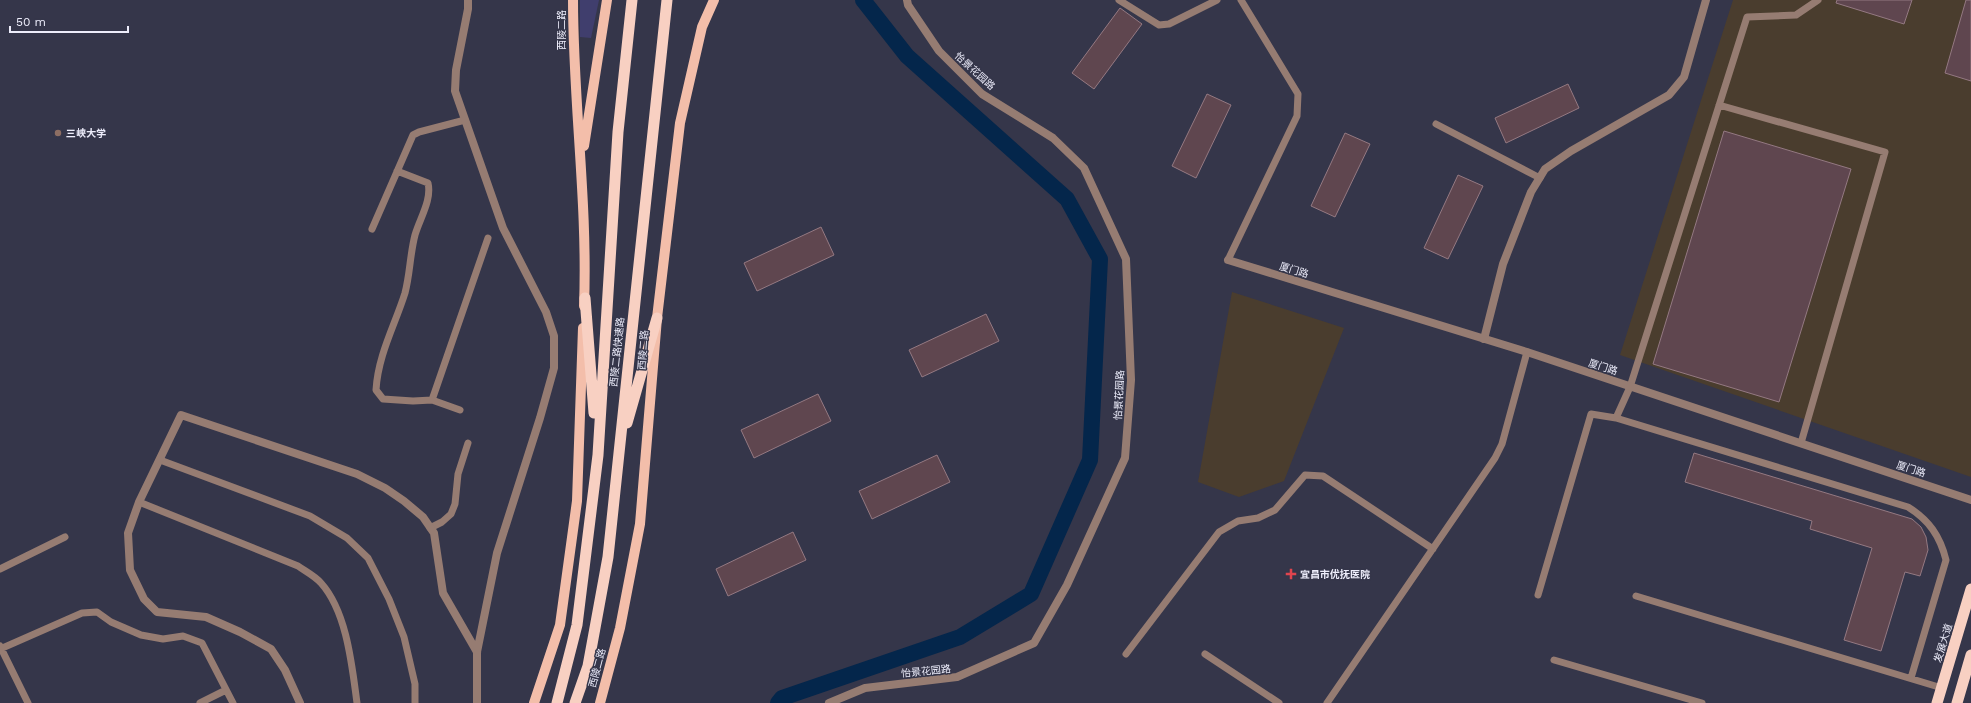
<svg xmlns="http://www.w3.org/2000/svg" width="1971" height="703" viewBox="0 0 1971 703" font-family="'Work Sans','Noto Sans SC',sans-serif">
	<style>
		.commercial { fill: #4a3d2e }
		.green { fill: #403e6d }
		.lines { fill: none; stroke-linecap: round; stroke-linejoin: round }
		.canal { stroke: #04264b; stroke-width: 16 }
		.building { fill: #5f464f; stroke: #947982 }
		.service { stroke: #967c72; stroke-width: 7 }
		.minor { stroke: #967c72; stroke-width: 8 }
		.tertiary { stroke: #967c72; stroke-width: 8 }
		.primary { stroke: #f3beaa; stroke-width: 10 }
		.trunk { stroke: #f8d0c2; stroke-width: 11 }
		.education-dot { fill: #8d6e63; stroke: #35364a; stroke-width: 1.5 }
		.health-dot { fill: #e0444e; stroke: #35364a; stroke-width: 1.5 }
		.labels { text-anchor: middle; dominant-baseline: central; stroke-width: 3; stroke-linejoin: round; paint-order: stroke }
		.street-label { font-size: 10px; fill: #ededfb; stroke: #35364a }
		.poi-label { font-size: 10px; font-weight: bold; fill: #ededfb; stroke: #35364a; text-anchor: start }
	</style>
	<rect width="100%" height="100%" fill="#35364a"/>
	<path class="commercial" d="M 1733,0 L 1971,0 L 1971,477 L 1620,355 Z
		M 1232,292 L 1344,328 L 1284,481 L 1239,497 L 1198,482 Z"/>
	<path class="green" d="M 580,0 L 599,0 L 591,38 L 580,37 Z"/>
	<g class="lines">
		<path class="canal" d="M 778,703 L 782,698 L 960,637 L 1031,594 L 1090,460 L 1100,259 L 1067,199 L 907,56 L 863,0"/>
	</g>
	<path class="building" d="M 1837,0 L 1912,0 L 1904,24 L 1836,3 Z
		M 1966,0 L 1971,0 L 1971,81 L 1945,73 Z
		M 1120,8 L 1142,24 L 1094,89 L 1072,73 Z
		M 1568,84 L 1579,108 L 1506,143 L 1495,118 Z
		M 1207,94 L 1231,105 L 1196,178 L 1172,166 Z
		M 1724,131 L 1851,169 L 1779,402 L 1653,364 Z
		M 1345,133 L 1370,144 L 1335,217 L 1311,206 Z
		M 1458,175 L 1483,186 L 1448,259 L 1424,248 Z
		M 821,227 L 834,255 L 757,291 L 744,263 Z
		M 986,314 L 999,341 L 922,377 L 909,350 Z
		M 818,394 L 831,421 L 754,458 L 741,430 Z
		M 1694,453 L 1912,519 L 1921,527 L 1926,537 L 1928,550 L 1920,576 L 1905,572 L 1881,651 L 1844,640 L 1872,548 L 1810,529 L 1812,521 L 1685,482 Z
		M 937,455 L 950,482 L 872,519 L 859,491 Z
		M 793,532 L 806,560 L 728,596 L 716,569 Z"/>
	<g class="lines">
		<path class="service" d="M 1119,0 L 1159,25 L 1169,24 L 1217,0
			M 1818,0 L 1796,15 L 1747,17 L 1630,387 L 1616,418 L 1908,507 C 1929,520 1940,536 1946,560 L 1911,678
			M 1719,105 L 1885,152 L 1801,443
			M 1436,124 L 1540,178
			M 397,171 L 428,183 C 432,200 420,218 415,235 C 410,254 410,274 405,293 C 395,325 378,355 376,390 L 383,399 L 413,401 L 432,400 L 460,410
			M 372,229 L 413,135 L 419,132 L 465,120
			M 1228,260 L 1297,116 L 1298,94 L 1241,0
			M 432,400 L 488,238
			M 160,460 L 310,516 L 347,538 L 368,558 L 389,599 L 404,637 L 415,684 L 415,703
			M 139,502 L 298,566 C 305,571 315,576 321,583 C 347,612 352,666 357,703
			M 430,528 L 442,522 L 451,514 L 455,504 L 458,474 L 468,443
			M 0,569 L 65,537
			M 1538,595 L 1591,414 L 1616,418
			M 1636,596 L 1942,688
			M 0,646 L 28,703
			M 0,649 L 82,613 L 97,612 L 111,622 L 141,635 L 163,639 L 183,636 L 202,643 L 233,703
			M 1126,654 L 1219,532 L 1238,521 L 1258,518 L 1275,510 L 1305,475 L 1323,476 L 1433,549
			M 1205,654 L 1279,703
			M 1554,660 L 1702,703
			M 200,703 L 226,690
			M 1327,703 L 1495,458 L 1502,444 L 1527,352"/>
		<path class="minor" d="M 468,0 L 468,9 L 456,70 L 455,91 L 503,228 L 546,312 L 554,336 L 554,368 L 540,418 L 497,553 L 477,652 L 477,703
			M 1484,339 L 1503,264 L 1531,192 L 1545,169 L 1571,151 L 1669,95 L 1684,77 L 1706,0
			M 300,703 L 285,670 L 271,649 L 240,632 L 206,617 L 157,612 L 144,599 L 130,570 L 128,533 L 139,502 L 181,415 L 357,474 L 385,488 L 404,501 L 423,517 L 434,533 L 443,593 L 477,652
			M 829,703 L 865,688 L 957,677 L 1034,643 L 1067,585 L 1125,458 L 1131,380 L 1126,259 L 1084,168 L 1053,138 L 982,94 L 939,51 L 908,5 L 907,0"/>
		<path class="tertiary" d="M 1228,260 L 1527,352 L 1971,500"/>
		<path class="primary" d="M 573,0 C 573,102 588,204 584,306
			M 584,146 L 607,0
			M 534,703 L 560,625 L 577,501 L 583,328
			M 600,703 L 620,628 L 640,524 L 657,318 L 680,123 L 702,27 L 714,0"/>
		<path class="trunk" d="M 585,298 L 594,413
			M 627,423 L 657,318
			M 557,703 L 577,625 L 598,455 L 618,132 L 632,0
			M 575,703 L 588,666 L 608,557 L 667,0
			M 1937,703 L 1971,589
			M 1957,703 L 1971,655"/>
	</g>
	<circle class="education-dot" cx="58" cy="133" r="4"/>
	<path class="health-dot" d="M1289 568h4v4h4v4h-4v4h-4v-4h-4v-4h4z"/>
	<g class="labels">
		<g class="street-label">
			<text transform="translate(561 30) rotate(-90)">西陵二路</text>
			<text transform="translate(975 71) rotate(42)">怡景花园路</text>
			<text transform="translate(1294 270) rotate(17)">厦门路</text>
			<text transform="translate(643 350) rotate(-86)">西陵二路</text>
			<text transform="translate(617 352) rotate(-84)">西陵二路快速路</text>
			<text transform="translate(1603 367) rotate(18)">厦门路</text>
			<text transform="translate(1119 395) rotate(-87)">怡景花园路</text>
			<text transform="translate(1911 469) rotate(18)">厦门路</text>
			<text transform="translate(1943 643) rotate(-73)">发展大道</text>
			<text transform="translate(597 668) rotate(-75)">西陵二路</text>
			<text transform="translate(926 671) rotate(-6)">怡景花园路</text>
		</g>
		<g class="poi-label">
			<text x="66" y="133">三峡大学</text>
			<text x="1300" y="574">宜昌市优抚医院</text>
		</g>
	</g>
	<path d="M10 26v6h118v-6" fill="none" stroke="#ededfb" stroke-width="2"/>
	<text x="16" y="26" font-size="12" fill="#ededfb" stroke="#35364a" stroke-width="3" paint-order="stroke">50 m</text>
</svg>
